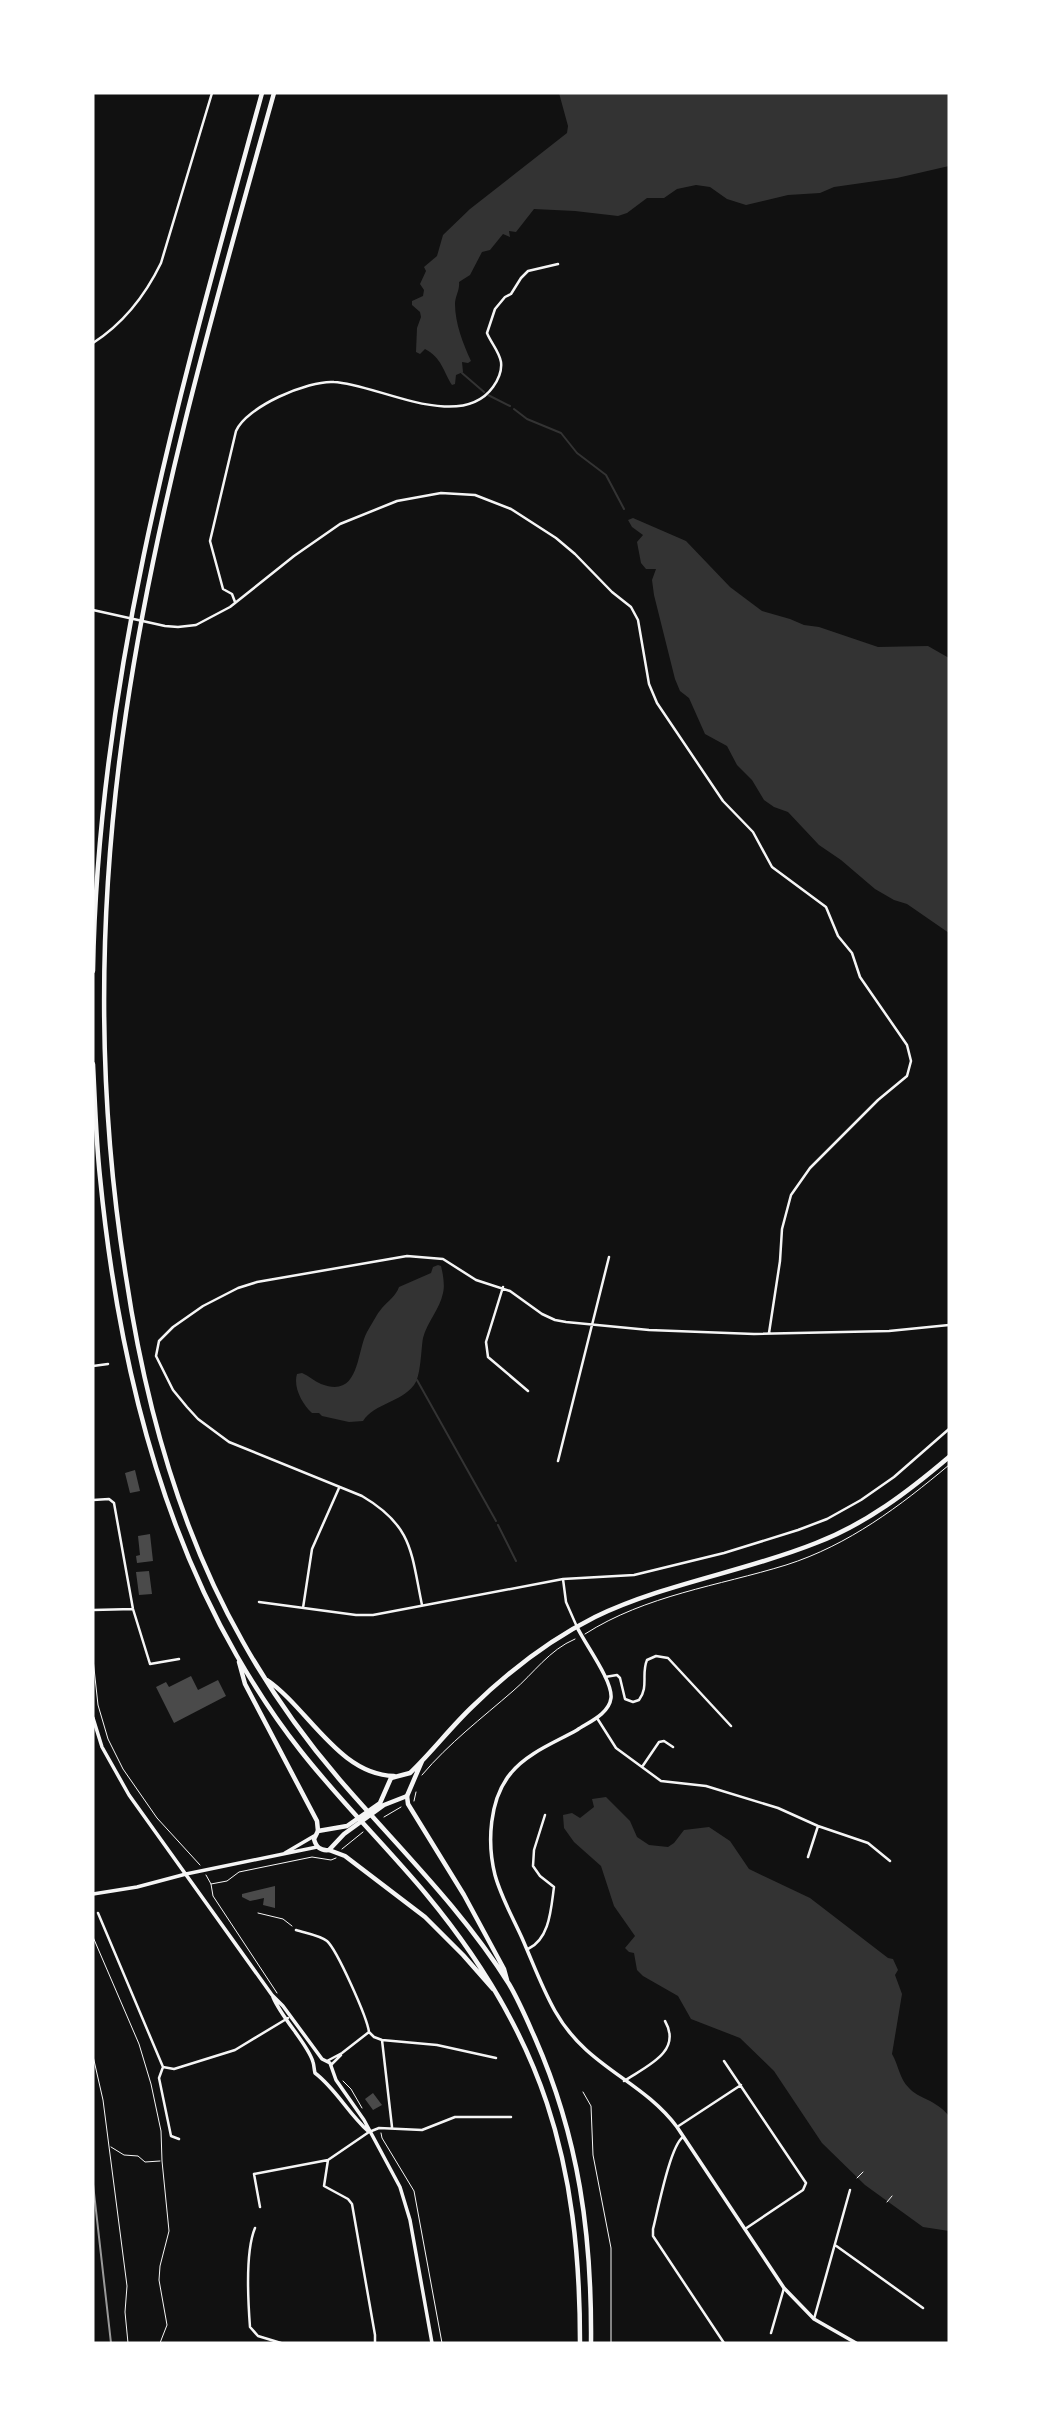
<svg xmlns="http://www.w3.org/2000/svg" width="1042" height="2436" viewBox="0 0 1042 2436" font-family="'Golos Text',sans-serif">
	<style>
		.water { fill: #333 }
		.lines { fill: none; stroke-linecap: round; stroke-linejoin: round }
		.stream { stroke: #333; stroke-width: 2 }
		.building { fill: #4a4a4a }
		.path { stroke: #f5f5f5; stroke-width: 1 }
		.minor { stroke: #f5f5f5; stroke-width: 2.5 }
		.tertiary { stroke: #f5f5f5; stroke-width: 3.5 }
		.secondary { stroke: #f5f5f5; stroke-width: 3.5 }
		.primary { stroke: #f5f5f5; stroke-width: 4.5 }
		.motorway { stroke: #f5f5f5; stroke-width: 4.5 }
		.rail { stroke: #9a9a9a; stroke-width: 2 }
	</style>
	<rect width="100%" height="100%" fill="#111"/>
	<path class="water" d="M 559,93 L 949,93 L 949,166 L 897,178 L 834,187 L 820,193 L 788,195 L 746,205 L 727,199 L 710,187 L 696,185 L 677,189 L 664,198 L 647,198 L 627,213 L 618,216 L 575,211 L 534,209 L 516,232 L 509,231 L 510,237 L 503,234 L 490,250 L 482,252 L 470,275 L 459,282 C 460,290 455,296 455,304 C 455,323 463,344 471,361 L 468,363 L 462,362 L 463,372 L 456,375 L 455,384 L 452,385 C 443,371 442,358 425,349 L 420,354 L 416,352 L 417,328 L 421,317 L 420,312 L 412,305 L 412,301 L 423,296 L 424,290 L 420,284 L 426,271 L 424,267 L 437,256 L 443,235 L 470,209 L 567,133 L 568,126 Z
		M 633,518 L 686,541 L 730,587 L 762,611 L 790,619 L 804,625 L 819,627 L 878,647 L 928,646 L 949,658 L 949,933 L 907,904 L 894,900 L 875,889 L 841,860 L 819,845 L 788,812 L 774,807 L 764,800 L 752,780 L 737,765 L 727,746 L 705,734 L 689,698 L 680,691 L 675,679 L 654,595 L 652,580 L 656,569 L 646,569 L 641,563 L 637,542 L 643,535 L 632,527 L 628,520 Z
		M 438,1265 L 441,1266 C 443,1274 445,1286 443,1293 C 440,1309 427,1322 423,1338 C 421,1349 421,1377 414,1385 C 400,1403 375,1403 363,1421 L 349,1422 L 322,1416 L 319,1413 L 312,1413 C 302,1404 293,1387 297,1374 L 302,1373 C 309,1376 314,1381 321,1384 C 360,1399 356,1353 367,1332 C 372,1324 376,1315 382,1308 C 388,1301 396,1296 399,1287 L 431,1273 L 433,1267 Z
		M 606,1797 L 630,1821 L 637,1837 L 649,1845 L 668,1847 L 674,1843 L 684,1830 L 709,1827 L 730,1841 L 749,1869 L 810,1898 L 888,1958 L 893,1959 L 898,1970 L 895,1975 L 902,1994 L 892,2054 C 899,2066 899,2078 909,2088 C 919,2099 935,2099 949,2116 L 949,2231 L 923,2227 L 865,2185 L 822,2143 L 774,2071 L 740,2038 L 691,2019 L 678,1996 L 643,1976 L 637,1970 L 634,1953 L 629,1952 L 625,1948 L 635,1936 L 614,1906 L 601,1866 L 574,1842 L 564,1828 L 563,1815 L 572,1813 L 580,1818 L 594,1807 L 592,1799 Z"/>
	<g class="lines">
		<path class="stream" d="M 462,373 L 484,392
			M 488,395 L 510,406
			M 514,409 L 527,419 L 561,433 L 577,453 L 606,475 L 624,509
			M 417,1380 L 496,1521
			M 498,1525 L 516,1561"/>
	</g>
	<path class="building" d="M 135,1470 L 140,1491 L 130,1493 L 125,1473 Z
		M 150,1534 L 153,1561 L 137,1563 L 136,1556 L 140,1555 L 138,1536 Z
		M 149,1571 L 152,1594 L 139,1595 L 136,1572 Z
		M 191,1676 L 198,1690 L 218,1680 L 226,1696 L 174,1723 L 156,1687 L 166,1682 L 169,1687 Z
		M 275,1886 L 275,1908 L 263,1905 L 264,1898 L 250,1901 L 242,1897 L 242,1894 Z
		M 373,2093 L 382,2105 L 373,2110 L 365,2099 Z"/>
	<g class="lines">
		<path class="path" d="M 585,1634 C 646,1595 718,1586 786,1565 C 849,1545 900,1506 949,1465
			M 93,1659 L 98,1705 L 108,1739 L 123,1769 L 157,1818 L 200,1865
			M 422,1775 C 449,1743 482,1718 513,1691 C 534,1673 549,1650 575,1639
			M 414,1801 L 416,1792
			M 384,1817 L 401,1807
			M 342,1849 L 363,1832
			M 206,1875 L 211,1884 L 213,1896 L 277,1993
			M 211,1884 L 227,1881 L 239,1872 L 312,1857 L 331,1860 L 336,1858
			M 258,1913 L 283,1919 L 292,1926
			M 93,1937 L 139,2044 L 151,2084 L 161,2131 L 162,2161 L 169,2231 L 160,2266 L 159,2280 L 167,2325 L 160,2343
			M 93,2056 L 103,2100 L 127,2286 L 125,2312 L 128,2343
			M 343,2081 L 351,2089 L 362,2108
			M 583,2092 L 591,2106 L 593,2155 L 611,2248 L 611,2343
			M 381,2133 L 382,2138 L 414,2191 L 442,2343
			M 111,2147 L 124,2155 L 138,2156 L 145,2162 L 160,2161
			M 857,2178 L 863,2172
			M 887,2202 L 892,2196"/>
		<path class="minor" d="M 93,343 C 124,323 145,296 161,263 L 212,93
			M 235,602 L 232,594 L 223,589 L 210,541 L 236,431 C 246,407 308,380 334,382 C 377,384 460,433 493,387 C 498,380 502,370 501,362 C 499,351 491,343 487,333 L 495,309 L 505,297 L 511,294 L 521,278 L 528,271 L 558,264
			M 93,610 L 165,626 L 178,627 L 196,625 L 230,607 L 294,556 L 340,524 L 397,501 L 441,493 L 475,495 L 511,509 L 556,538 L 575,554 L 612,592 L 631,607 L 638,620 L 649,684 L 657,703 L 723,801 L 753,832 L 772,867 L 826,907 L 838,936 L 852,953 L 860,977 L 907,1045 L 911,1061 L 907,1076 L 878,1100 L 810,1168 L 791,1195 L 782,1229 L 780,1261 L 769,1333
			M 503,1287 L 486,1342 L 488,1357 L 528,1391
			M 93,1366 L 108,1364
			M 558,1461 L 609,1257
			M 93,1500 L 109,1499 L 114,1503 L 133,1609 L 150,1664 L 179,1659
			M 563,1579 L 634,1575 L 724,1553 L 798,1530 L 827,1519 L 861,1500 L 894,1477 L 949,1429
			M 259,1602 L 356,1615 L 373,1615 L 563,1579 L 566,1602 L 577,1627
			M 422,1605 C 411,1552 413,1526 362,1496 L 229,1442 L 198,1419 L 187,1407 L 173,1390 L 156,1356 L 159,1341 L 173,1327 L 203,1306 L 238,1288 L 257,1282 L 407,1256 L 443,1259 L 476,1280 L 510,1291 L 542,1314 L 555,1320 L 566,1322 L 649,1330 L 754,1334 L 889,1331 L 949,1325
			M 303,1608 L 312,1549 L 339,1488
			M 93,1610 L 133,1609
			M 605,1677 L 617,1675 L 620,1678 L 625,1699 L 633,1702 L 639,1700 C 649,1687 641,1674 647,1660 L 656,1656 L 668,1658 L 731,1726
			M 597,1718 L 616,1748 L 661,1781 L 706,1786 L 778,1808 L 818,1826 L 868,1843 L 890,1861
			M 642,1767 L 659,1742 L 664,1741 L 673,1747
			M 808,1857 L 818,1826
			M 98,1913 L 163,2067 L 174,2069 L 235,2050 L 288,2018
			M 296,1930 C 305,1933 319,1935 327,1941 C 337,1950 367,2017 369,2032
			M 528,1949 C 550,1939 551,1908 554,1887 L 540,1876 L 533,1866 L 534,1850 L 545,1815
			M 369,2032 L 374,2037 L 382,2040 L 437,2045 L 496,2058
			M 382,2040 L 392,2127
			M 327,2061 L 342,2053 L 369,2032
			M 724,2061 L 806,2183 L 803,2190 L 745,2229
			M 331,2065 L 341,2055
			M 163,2067 L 159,2078 L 171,2136 L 179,2139
			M 624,2081 C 645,2067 683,2052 665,2021
			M 677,2127 L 741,2085
			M 683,2137 C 670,2146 658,2210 653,2229 L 653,2236 L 724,2343
			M 328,2160 L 324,2186 L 348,2199 L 352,2204 L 375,2335 L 375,2343
			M 260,2207 L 254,2174 L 328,2160 L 369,2132 L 379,2128 L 422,2130 L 455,2117 L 511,2117
			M 255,2228 C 245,2252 248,2301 250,2327 L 258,2336 L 281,2343
			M 835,2245 L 923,2308
			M 814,2319 L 850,2190
			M 771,2333 L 784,2288"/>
		<path class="tertiary" d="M 577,1627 C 585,1644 613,1681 611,1698 C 609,1714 589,1722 577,1730 C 556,1742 527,1753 511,1773 C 489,1799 487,1843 495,1875 C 501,1897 513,1918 522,1938 C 533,1963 542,1988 555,2011 C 587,2068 641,2079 677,2127 L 784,2288 L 814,2319 L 856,2343
			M 93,1894 L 137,1887 L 186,1874"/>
		<path class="secondary" d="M 93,1718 L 102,1747 L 129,1795 L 272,1995 L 283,2006 L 322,2059 L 330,2063 L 336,2080 L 364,2120 L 400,2187 L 410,2220 L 432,2343
			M 285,1853 L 314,1836
			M 186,1874 L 317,1847
			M 273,1997 C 282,2019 308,2044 313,2062 C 314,2065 314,2069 315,2073 C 336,2089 348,2113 368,2131"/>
		<path class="primary" d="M 422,1761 L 407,1796 L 384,1805 L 344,1834 L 329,1850 C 320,1851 316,1847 314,1839 L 318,1831 L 347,1826 L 380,1803 L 391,1778 L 410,1773 C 432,1752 450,1728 472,1707 C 509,1671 549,1640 595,1617 C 666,1583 744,1572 816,1543 C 866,1524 909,1491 949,1457"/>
		<path class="motorway" d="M 274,93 C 217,297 157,503 126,713 C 98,900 96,1091 126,1277 C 145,1404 179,1530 243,1642 C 271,1692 303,1737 340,1780 C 397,1846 462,1909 509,1984 C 519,2001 527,2020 535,2038 C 579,2138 592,2235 591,2343
			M 93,971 C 98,670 183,381 262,93
			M 93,1064 C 95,1102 96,1140 100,1177 C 116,1341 154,1512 237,1656 C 256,1689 277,1721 300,1750 C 339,1800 385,1845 426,1894 C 543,2035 580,2161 580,2343
			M 239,1662 L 245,1684 L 317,1821 L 318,1831
			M 267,1680 C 308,1708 339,1775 394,1776
			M 407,1796 L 408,1804 L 464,1895 L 504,1969 L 507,1980
			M 329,1850 L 345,1856 L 425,1917 L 463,1955 L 493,1989"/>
		<path class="rail" d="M 93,2184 L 111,2343"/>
	</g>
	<rect width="1042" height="2436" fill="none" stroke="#ffffff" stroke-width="189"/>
</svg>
